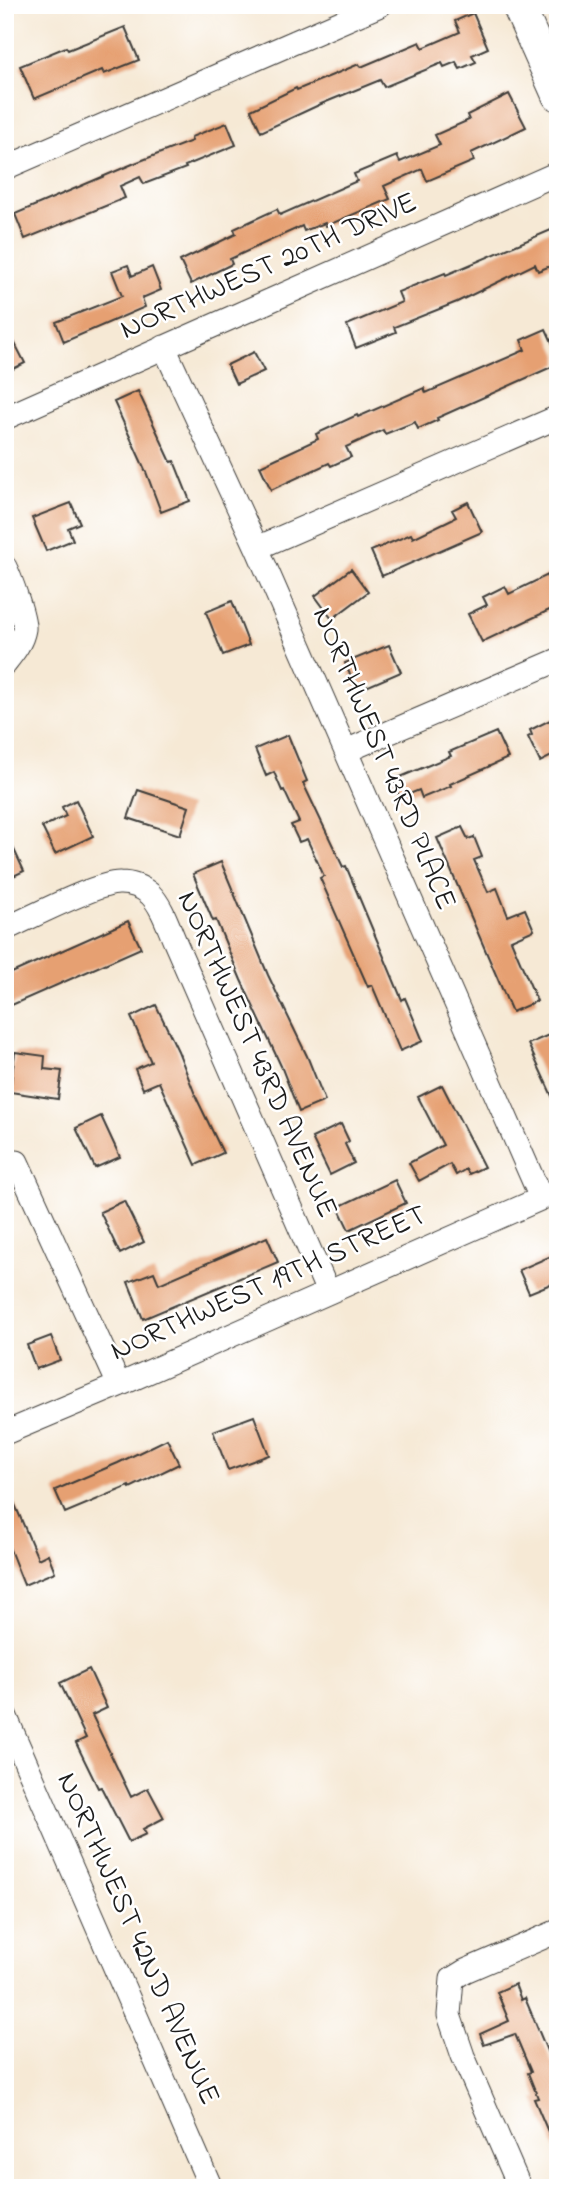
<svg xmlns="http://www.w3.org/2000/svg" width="563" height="2193" viewBox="0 0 563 2193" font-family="'Indie Flower',sans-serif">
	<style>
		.building { fill: #e6a072 }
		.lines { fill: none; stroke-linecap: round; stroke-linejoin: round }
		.street-casing { stroke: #3d3b38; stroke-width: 25 }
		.secondary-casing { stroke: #3d3b38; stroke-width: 34 }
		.street { stroke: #fff; stroke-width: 23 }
		.secondary { stroke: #fff; stroke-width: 32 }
		.labels { text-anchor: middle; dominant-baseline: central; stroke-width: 5; stroke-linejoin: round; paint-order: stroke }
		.street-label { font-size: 30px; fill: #1c1c1c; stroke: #fff }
	</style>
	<rect width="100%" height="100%" fill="#fff"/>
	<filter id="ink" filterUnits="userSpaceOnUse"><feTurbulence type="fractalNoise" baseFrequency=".0143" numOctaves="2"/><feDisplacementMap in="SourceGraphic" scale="14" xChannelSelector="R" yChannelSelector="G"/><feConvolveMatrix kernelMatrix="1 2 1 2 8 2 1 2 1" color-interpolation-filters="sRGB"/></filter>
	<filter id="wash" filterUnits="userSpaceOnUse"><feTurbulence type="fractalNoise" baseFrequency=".00686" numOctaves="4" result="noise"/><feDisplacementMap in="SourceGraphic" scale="28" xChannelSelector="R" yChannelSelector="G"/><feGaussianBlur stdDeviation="1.57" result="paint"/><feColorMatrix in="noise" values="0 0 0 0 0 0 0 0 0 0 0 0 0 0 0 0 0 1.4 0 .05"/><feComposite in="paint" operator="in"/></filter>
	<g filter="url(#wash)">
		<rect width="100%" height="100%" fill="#f6e9d5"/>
		<g id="blocks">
			<path class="building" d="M 473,13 L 488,48 L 472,55 L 476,62 L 460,69 L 456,62 L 444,67 L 442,63 L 384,87 L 380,80 L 321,104 L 261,132 L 251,110 L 296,88 L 297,90 L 359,64 L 361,67 L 420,42 L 423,48 L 460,32 L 455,21 Z
				M 125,27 L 139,60 L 104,74 L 102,70 L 34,99 L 20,66 L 66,47 L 68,50 Z
				M 509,94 L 526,127 L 471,153 L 474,161 L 427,181 L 422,169 L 384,186 L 390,199 L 326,226 L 325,223 L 304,231 L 302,226 L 230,259 L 232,264 L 191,284 L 180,261 L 236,234 L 234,229 L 277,209 L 280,215 L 357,181 L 354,174 L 397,156 L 400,162 L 440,145 L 435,135 L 469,120 L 467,115 Z
				M 227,123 L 236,145 L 185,166 L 186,168 L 144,184 L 140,177 L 120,186 L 125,198 L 25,239 L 15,214 L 135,163 L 192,141 L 191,137 Z
				M 558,227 L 558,263 L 538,271 L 535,264 L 457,302 L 394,327 L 396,332 L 356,348 L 347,325 L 402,302 L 398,292 L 445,273 L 446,275 Z
				M 128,265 L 132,276 L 152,267 L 161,290 L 142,298 L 145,307 L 64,342 L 56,322 L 122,296 L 112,271 Z
				M 5,324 L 25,363 L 5,373 Z
				M 546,329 L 558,355 L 558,364 L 437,418 L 438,420 L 418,429 L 415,422 L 385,434 L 383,430 L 346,447 L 351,457 L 331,466 L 329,463 L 271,490 L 260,466 L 318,439 L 316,434 L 357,415 L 358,417 L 424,388 L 426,393 L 525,350 L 521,340 Z
				M 254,352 L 264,371 L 236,384 L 227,365 Z
				M 138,391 L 171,462 L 174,461 L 190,501 L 161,512 L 146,472 L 114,402 Z
				M 468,502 L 482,532 L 382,576 L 371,551 L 411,534 L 413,538 L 456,517 L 452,510 Z
				M 71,503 L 80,523 L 68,528 L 73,540 L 46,551 L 32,518 Z
				M 351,569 L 368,592 L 332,619 L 315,596 Z
				M 558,570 L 558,606 L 482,642 L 468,614 L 487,605 L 483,597 L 505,586 L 509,594 Z
				M 232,601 L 249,645 L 223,655 L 206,612 Z
				M 389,645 L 401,672 L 357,691 L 345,663 Z
				M 558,716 L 558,753 L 540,762 L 528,737 L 532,735 L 530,730 Z
				M 496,732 L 508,758 L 450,784 L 451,786 L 422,798 L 419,790 L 400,798 L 393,780 L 451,756 L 449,752 Z
				M 288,735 L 307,781 L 303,783 L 343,867 L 346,866 L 402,1000 L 405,998 L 423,1041 L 400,1051 L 372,985 L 368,987 L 320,878 L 324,876 L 307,839 L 299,842 L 291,825 L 299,822 L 284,790 L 282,791 L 274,772 L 266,776 L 255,749 Z
				M 138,790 L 189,807 L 180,835 L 128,818 Z
				M 76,800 L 93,836 L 55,854 L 42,827 L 66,816 L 62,807 Z
				M 462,827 L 468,839 L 474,837 L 482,857 L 474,860 L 488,892 L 497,888 L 508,916 L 525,909 L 534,930 L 511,940 L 537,1001 L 512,1012 L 437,838 Z
				M 5,830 L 24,871 L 5,880 Z
				M 221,862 L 268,975 L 307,1056 L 325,1101 L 299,1112 L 281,1066 L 241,980 L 216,920 L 213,921 L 193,874 Z
				M 128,921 L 141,948 L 5,1008 L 5,976 Z
				M 156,1005 L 178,1051 L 196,1097 L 223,1153 L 196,1165 L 159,1082 L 143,1089 L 135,1069 L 151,1062 L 131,1017 Z
				M 558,1031 L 558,1109 L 528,1044 Z
				M 15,1052 L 45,1056 L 44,1069 L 62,1071 L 58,1099 L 10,1092 Z
				M 442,1085 L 484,1167 L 469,1174 L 466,1169 L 456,1175 L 450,1164 L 419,1181 L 409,1163 L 443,1145 L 418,1097 Z
				M 101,1116 L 120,1157 L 95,1168 L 76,1128 Z
				M 341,1124 L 349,1141 L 345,1144 L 354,1163 L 330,1175 L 312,1138 Z
				M 395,1180 L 406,1203 L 349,1230 L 338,1207 Z
				M 124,1201 L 144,1242 L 120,1254 L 100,1212 Z
				M 267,1237 L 278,1262 L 143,1319 L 128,1282 L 154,1272 L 159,1284 Z
				M 558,1253 L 558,1281 L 529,1293 L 519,1270 Z
				M 51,1336 L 60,1360 L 36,1369 L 27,1345 Z
				M 254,1416 L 269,1455 L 228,1470 L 213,1431 Z
				M 167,1439 L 179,1464 L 130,1488 L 129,1486 L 65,1513 L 55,1490 L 118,1463 Z
				M 5,1481 L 38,1559 L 48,1554 L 55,1572 L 24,1585 L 5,1537 Z
				M 89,1669 L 107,1708 L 92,1715 L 131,1797 L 148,1788 L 164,1818 L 143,1829 L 146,1834 L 129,1842 L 101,1787 L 98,1788 L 76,1743 L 86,1738 L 60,1683 Z
				M 515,1984 L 521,2000 L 525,1998 L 552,2063 L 554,2062 L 558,2071 L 558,2155 L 534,2099 L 538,2098 L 528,2073 L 531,2072 L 515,2034 L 484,2045 L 480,2034 L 509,2021 L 497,1992 Z"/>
		</g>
	</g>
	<g filter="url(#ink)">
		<use href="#blocks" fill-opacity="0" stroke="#3d3b38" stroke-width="2"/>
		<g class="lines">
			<g class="street-casing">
				<path id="street" d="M 5,168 L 380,5
					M 164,347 L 257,548 L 541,1198
					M 5,418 L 558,173
					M 257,548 L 558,417
					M 5,567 C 10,577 26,620 24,629 C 22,642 13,653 5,663
					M 346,751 L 558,660
					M 5,929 C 30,918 98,882 120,883 C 131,883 142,887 150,894 C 162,906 168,926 175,942 L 328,1292
					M 17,1162 L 119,1385
					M 5,1433 L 119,1385 L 558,1191
					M 5,1715 L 211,2188
					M 520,2188 L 463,2056 L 449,2015 L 452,1979 L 465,1971 L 558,1931"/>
			</g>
			<g class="secondary-casing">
				<path id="secondary" d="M 518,5 L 558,95"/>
			</g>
			<use href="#street" class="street"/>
			<use href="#secondary" class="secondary"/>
		</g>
	</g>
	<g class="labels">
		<g class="street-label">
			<text transform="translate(269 267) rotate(-24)">NORTHWEST 20TH DRIVE</text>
			<text transform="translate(383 759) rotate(67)">NORTHWEST 43RD PLACE</text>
			<text transform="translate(256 1055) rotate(66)">NORTHWEST 43RD AVENUE</text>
			<text transform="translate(269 1284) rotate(-24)">NORTHWEST 19TH STREET</text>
			<text transform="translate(137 1939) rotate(66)">NORTHWEST 42ND AVENUE</text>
		</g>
	</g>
	<rect width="563" height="2193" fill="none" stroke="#fff" stroke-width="28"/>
</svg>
